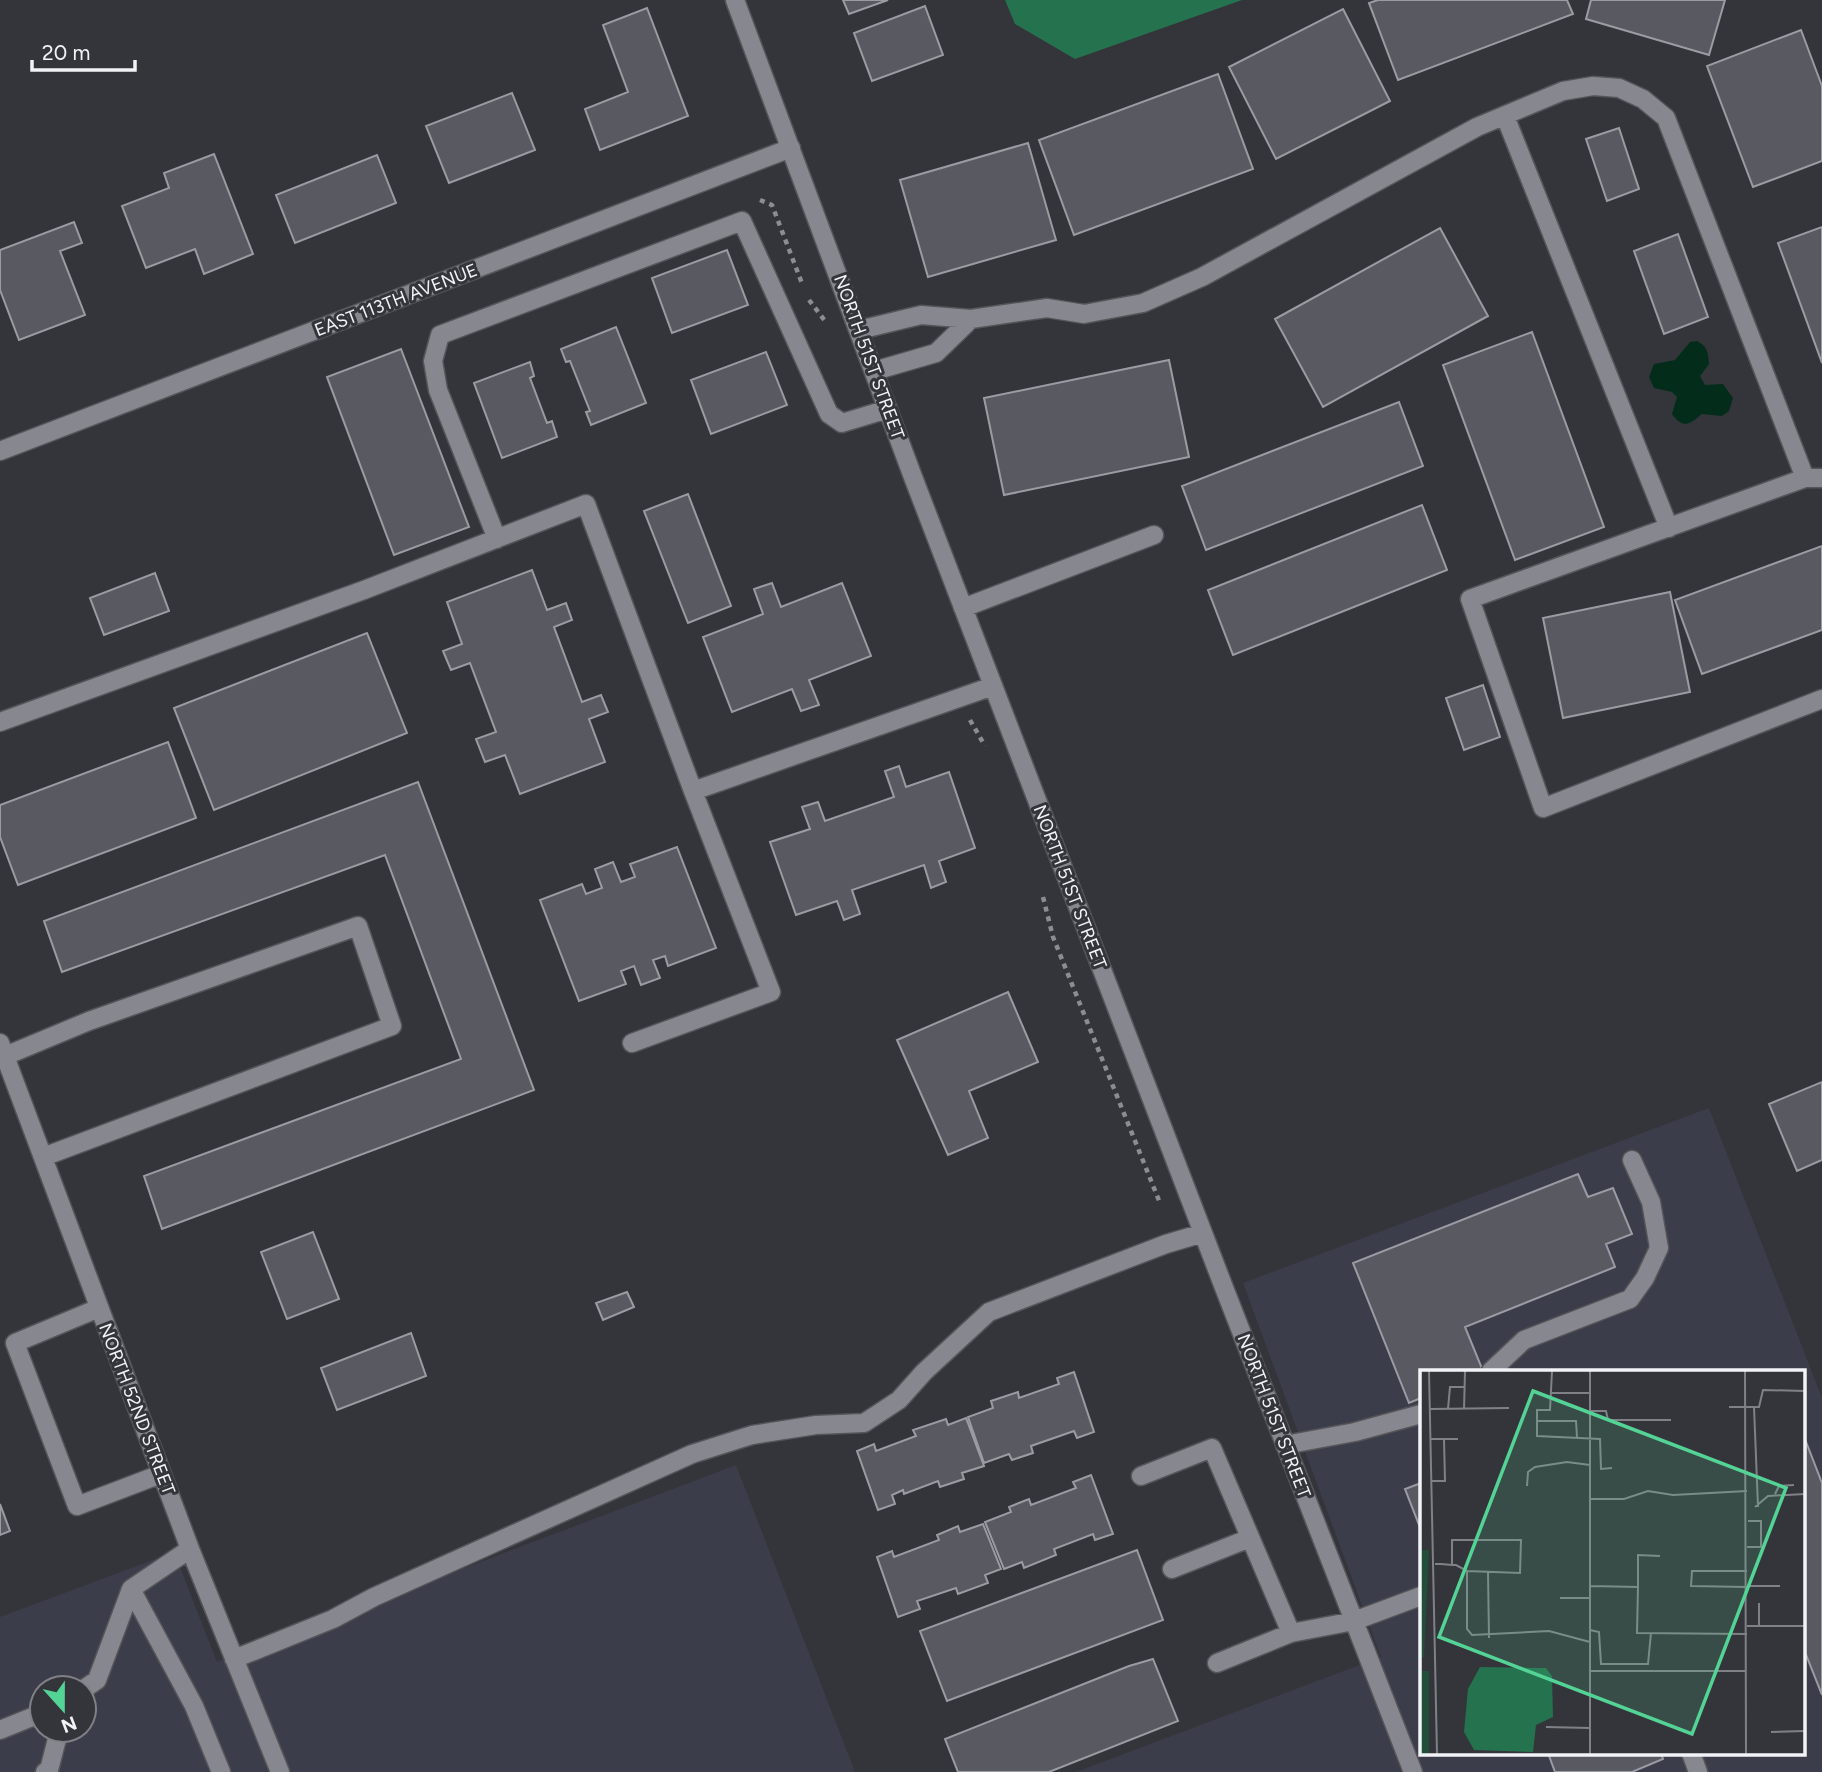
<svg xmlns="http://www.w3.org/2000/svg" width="1822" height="1772" viewBox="0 0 1822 1772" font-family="Figtree,sans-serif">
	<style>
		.built { fill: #3c3d4a; fill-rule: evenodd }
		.forest { fill: #25724e }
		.water { fill: #032d1a }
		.building { fill: #595a61; stroke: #9b9ba4; stroke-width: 2 }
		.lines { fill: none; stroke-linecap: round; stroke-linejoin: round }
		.minor-casing { stroke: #545459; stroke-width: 21 }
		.path { stroke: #8c8d92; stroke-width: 4.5; stroke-dasharray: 5 5; stroke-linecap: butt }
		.minor { stroke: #87878f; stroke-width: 18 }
		.labels { text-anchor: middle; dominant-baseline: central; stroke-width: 6; stroke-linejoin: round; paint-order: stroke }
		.street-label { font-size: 18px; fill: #f2f3f7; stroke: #34353b }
		.inset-road { fill: none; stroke: #808186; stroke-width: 2 }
		.view { fill: #53d396; fill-opacity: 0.15; stroke: #53d396; stroke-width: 3.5 }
		.inset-edge { fill: none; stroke: #f2f3f7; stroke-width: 3.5 }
	</style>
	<rect width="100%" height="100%" fill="#34353b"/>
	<path class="built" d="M 1709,1108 L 1822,1398 L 1822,1772 L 1076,1772 L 1381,1657 L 1243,1283 ZM 1421,1371 L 1803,1371 L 1803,1753 L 1421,1753 Z
		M 736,1465 L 855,1772 L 0,1772 L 0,1617 L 174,1552 L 217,1662 ZM 42,1688 L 84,1688 L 84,1730 L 42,1730 Z"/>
	<path class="forest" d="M 1005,0 L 1242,0 L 1075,59 L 1015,24 Z"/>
	<path class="water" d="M 1697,341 C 1708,347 1708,352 1709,364 L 1700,376 L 1705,385 L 1723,384 L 1733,398 L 1729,411 L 1722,416 L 1702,414 C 1689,425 1683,429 1672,414 L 1677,397 L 1672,392 L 1654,388 L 1649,377 L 1654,364 L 1675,360 L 1690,342 Z"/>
	<path class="building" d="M 843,0 L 888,0 L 849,14 Z
		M 1378,0 L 1567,0 L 1573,14 L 1398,80 L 1369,3 Z
		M 1591,0 L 1725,0 L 1709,55 L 1586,19 Z
		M 925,6 L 943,55 L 872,81 L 854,33 Z
		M 647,8 L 688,116 L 600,150 L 585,109 L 628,92 L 603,25 Z
		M 1343,9 L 1390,101 L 1276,159 L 1229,67 Z
		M 1801,30 L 1822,86 L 1822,161 L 1753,187 L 1707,66 Z
		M 1218,74 L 1253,169 L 1074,235 L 1039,140 Z
		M 512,93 L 535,150 L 449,183 L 426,126 Z
		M 1619,128 L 1639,189 L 1607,201 L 1586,139 Z
		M 1028,143 L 1056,240 L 928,277 L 900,180 Z
		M 214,154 L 253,254 L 204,274 L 195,249 L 146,268 L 122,206 L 169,188 L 164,173 Z
		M 377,155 L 396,203 L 295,243 L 276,195 Z
		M 74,222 L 82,243 L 60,251 L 85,315 L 19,340 L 0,290 L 0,250 Z
		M 1822,227 L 1822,363 L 1778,243 Z
		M 1440,228 L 1488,316 L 1323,407 L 1275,319 Z
		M 1678,234 L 1708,317 L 1664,334 L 1634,251 Z
		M 727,250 L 748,305 L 672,333 L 652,278 Z
		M 616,327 L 646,403 L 591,425 L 586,412 L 590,411 L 570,361 L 566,362 L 561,349 Z
		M 1532,332 L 1604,527 L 1515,560 L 1443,365 Z
		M 401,349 L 469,527 L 394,555 L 327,377 Z
		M 766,352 L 787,405 L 711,434 L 691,380 Z
		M 1169,360 L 1189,457 L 1004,495 L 984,398 Z
		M 530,362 L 534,376 L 530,378 L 547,423 L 552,421 L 557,437 L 502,458 L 474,383 Z
		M 1399,402 L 1423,466 L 1206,550 L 1182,486 Z
		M 688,494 L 731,606 L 688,623 L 644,511 Z
		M 1422,505 L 1447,570 L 1233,655 L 1208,590 Z
		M 1822,546 L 1822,630 L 1702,674 L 1675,600 Z
		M 532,570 L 547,610 L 566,603 L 572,620 L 554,627 L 582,702 L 601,695 L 608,712 L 589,719 L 605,762 L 520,794 L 505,755 L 485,762 L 476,739 L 496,732 L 470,663 L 451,670 L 443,651 L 462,644 L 447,602 Z
		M 155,573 L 169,611 L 104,635 L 90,598 Z
		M 772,583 L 781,607 L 842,583 L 871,656 L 809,680 L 819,705 L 801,711 L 792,689 L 732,712 L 703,637 L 763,614 L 754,589 Z
		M 1670,592 L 1690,692 L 1563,718 L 1543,618 Z
		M 367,633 L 407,733 L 214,810 L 174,708 Z
		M 1483,685 L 1500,737 L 1464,750 L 1446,698 Z
		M 168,742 L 196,818 L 18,885 L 0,837 L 0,805 Z
		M 899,766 L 906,787 L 949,772 L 975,848 L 939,861 L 946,882 L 931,888 L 924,865 L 852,890 L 860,914 L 844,920 L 837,901 L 796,915 L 770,842 L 810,829 L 802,807 L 818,802 L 825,821 L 894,797 L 885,771 Z
		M 418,782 L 534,1090 L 162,1229 L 144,1176 L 461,1059 L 385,855 L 62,972 L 44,921 Z
		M 677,847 L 716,948 L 668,966 L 665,956 L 653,960 L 660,978 L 641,985 L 634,966 L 621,971 L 626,984 L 579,1001 L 540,900 L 582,884 L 586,894 L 602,888 L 595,869 L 613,862 L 621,882 L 635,877 L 630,864 Z
		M 1008,992 L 1038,1062 L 969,1091 L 988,1138 L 948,1155 L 897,1040 Z
		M 1822,1082 L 1822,1160 L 1797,1171 L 1769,1104 Z
		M 1578,1174 L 1588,1197 L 1613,1188 L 1632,1234 L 1606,1244 L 1615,1267 L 1465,1327 L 1483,1371 L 1421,1371 L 1421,1398 L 1409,1403 L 1353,1263 Z
		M 313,1232 L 339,1299 L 287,1319 L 261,1252 Z
		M 627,1292 L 634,1307 L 603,1320 L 596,1303 Z
		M 411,1333 L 426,1376 L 337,1410 L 321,1368 Z
		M 1074,1372 L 1094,1432 L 1077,1438 L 1074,1431 L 1031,1446 L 1033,1453 L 1012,1460 L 1009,1454 L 984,1463 L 968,1417 L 993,1408 L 991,1401 L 1018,1392 L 1019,1398 L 1059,1384 L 1057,1378 Z
		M 966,1418 L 984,1466 L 962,1473 L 964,1479 L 940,1487 L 938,1481 L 904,1494 L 903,1490 L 892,1495 L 895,1504 L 878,1510 L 857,1451 L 874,1444 L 876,1451 L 916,1436 L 913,1430 L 946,1419 L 948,1425 Z
		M 1803,1434 L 1822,1483 L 1822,1695 L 1803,1647 Z
		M 1091,1475 L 1113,1534 L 1095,1540 L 1093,1534 L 1054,1549 L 1056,1555 L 1024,1568 L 1022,1562 L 1004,1569 L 985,1522 L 1011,1512 L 1009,1507 L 1029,1499 L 1031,1505 L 1076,1488 L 1073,1482 Z
		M 1421,1483 L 1421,1530 L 1405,1489 Z
		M 0,1504 L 10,1531 L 0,1535 Z
		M 983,1524 L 1001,1569 L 985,1575 L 988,1583 L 958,1594 L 956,1588 L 917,1601 L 920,1609 L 898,1617 L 877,1557 L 892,1551 L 894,1557 L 939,1540 L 937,1535 L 958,1526 L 960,1532 Z
		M 1137,1550 L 1163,1620 L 947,1701 L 920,1631 Z
		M 1153,1659 L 1178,1721 L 1049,1772 L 958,1772 L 945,1739 L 1129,1666 Z
		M 1548,1753 L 1661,1753 L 1663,1759 L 1632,1772 L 1555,1772 Z"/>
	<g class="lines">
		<g class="minor-casing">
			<path id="minor" d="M 735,0 L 913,477 L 1223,1285 L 1413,1772
				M 1505,116 L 1669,528
				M 859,330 L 921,315 L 971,319 L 1047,308 L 1084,314 L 1143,303 L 1202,277 L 1477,127 L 1563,91 L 1593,86 L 1619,88 L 1643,99 L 1666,118 L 1805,478
				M 874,371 L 936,353 L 971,319
				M 0,451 L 791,148
				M 1822,478 L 1805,478 L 1470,599 L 1543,808 L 1822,699
				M 497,539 L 438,390 L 433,361 L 440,335 L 742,221 L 829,414 L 842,423 L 888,409
				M 963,608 L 1154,535
				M 0,722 L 364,590 L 586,504 L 693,791 L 993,686
				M 0,1043 L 190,1549 L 280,1772
				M 632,1043 L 771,992 L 693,791
				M 5,1056 L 89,1021 L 358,926 L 392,1026 L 43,1157
				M 99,1308 L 15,1343 L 77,1506 L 161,1474
				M 1491,1371 L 1524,1340 L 1630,1299 L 1645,1278 L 1659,1248 L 1651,1202 L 1632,1160
				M 1285,1445 L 1355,1432 L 1421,1414
				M 1141,1476 L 1212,1448 L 1291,1633 L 1354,1621 L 1421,1596
				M 1172,1569 L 1250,1538
				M 131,1589 L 194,1706 L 221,1772
				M 234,1659 L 333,1619 L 374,1597 L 692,1454 L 752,1435 L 816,1425 L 864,1423 L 899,1400 L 924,1372 L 989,1312 L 1166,1244 L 1203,1233
				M 1217,1663 L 1291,1633
				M 84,1689 L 97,1680 L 131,1589 L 190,1549
				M 0,1730 L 42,1713
				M 1691,1753 L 1698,1772
				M 45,1772 L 49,1770 L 57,1739 L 55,1730"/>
		</g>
		<path class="path" d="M 760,200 L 772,205 L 803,286
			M 809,300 L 825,321
			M 970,720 L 985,746
			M 1043,897 L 1053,937 L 1160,1203"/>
		<use href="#minor" class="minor"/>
	</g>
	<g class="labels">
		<g class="street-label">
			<text transform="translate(396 300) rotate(-21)">EAST 113TH AVENUE</text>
			<text transform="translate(869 357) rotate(70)">NORTH 51ST STREET</text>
			<text transform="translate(1070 887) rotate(69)">NORTH 51ST STREET</text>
			<text transform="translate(137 1409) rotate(69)">NORTH 52ND STREET</text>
			<text transform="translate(1274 1416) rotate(69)">NORTH 51ST STREET</text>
		</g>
	</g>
	<g transform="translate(1420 1370)">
		<rect width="385" height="385" fill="#34353b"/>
		<path d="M 0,180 L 9,180 L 4,287 L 0,287 ZM 0,301 L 9,301 L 9,384 L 0,384 Z" fill="#224f39"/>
		<path d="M 60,297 L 126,298 L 132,306 L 133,347 L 116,355 L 113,382 L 54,380 L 44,362 L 48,319 Z" fill="#25724e"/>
		<path class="inset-road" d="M 9,1 L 17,384M 132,1 L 130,40 L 117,40 L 117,66 L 180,69 L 181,99 L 192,98M 325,1 L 326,384M 131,23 L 170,23M 309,37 L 339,37 L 343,20 L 385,21M 334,37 L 338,137M 10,39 L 89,38M 28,39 L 30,17 L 44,17M 44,40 L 45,1M 170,41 L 186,41 L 188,50 L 251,50M 117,51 L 156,51 L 157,67M 11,69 L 38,69M 12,111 L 25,111 L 24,69M 107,116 L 108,102 L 115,97 L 147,92 L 170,95M 355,124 L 359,116 L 374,115M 170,129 L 204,129 L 228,121 L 253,125 L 327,121M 335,137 L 348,126 L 385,124M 327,177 L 341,177 L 341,151 L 328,151M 15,194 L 21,194 L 32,195 L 36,195 L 47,201 L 100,203 L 101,170 L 32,170 L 32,195M 47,201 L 47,259 L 52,265 L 129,261 L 170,272M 68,202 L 69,268M 170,216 L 218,217 L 217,263 L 327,264M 327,216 L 360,216M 218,217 L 218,185 L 240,186M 327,217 L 271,216 L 272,201 L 327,201M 140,228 L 170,228M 327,256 L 385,256M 339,256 L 339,233M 170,260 L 179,262 L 181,294 L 228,294 L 231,263M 170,301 L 326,301M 126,357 L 170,358M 351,362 L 385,361M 170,384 L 170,1"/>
		<path class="view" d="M 113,21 L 366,118 L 272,364 L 19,267 Z"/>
		<rect width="385" height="385" class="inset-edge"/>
	</g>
	<g transform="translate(63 1709) rotate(159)"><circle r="33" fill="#34353b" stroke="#808186" stroke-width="2"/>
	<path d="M0-5L12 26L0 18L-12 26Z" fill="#53d396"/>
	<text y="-10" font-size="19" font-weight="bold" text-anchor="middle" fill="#f2f3f7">N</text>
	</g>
	<path d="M32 60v10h103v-10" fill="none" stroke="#f2f3f7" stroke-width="3.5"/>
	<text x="42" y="60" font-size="21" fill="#f2f3f7" stroke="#34353b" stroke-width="5" paint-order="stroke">20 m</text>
</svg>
